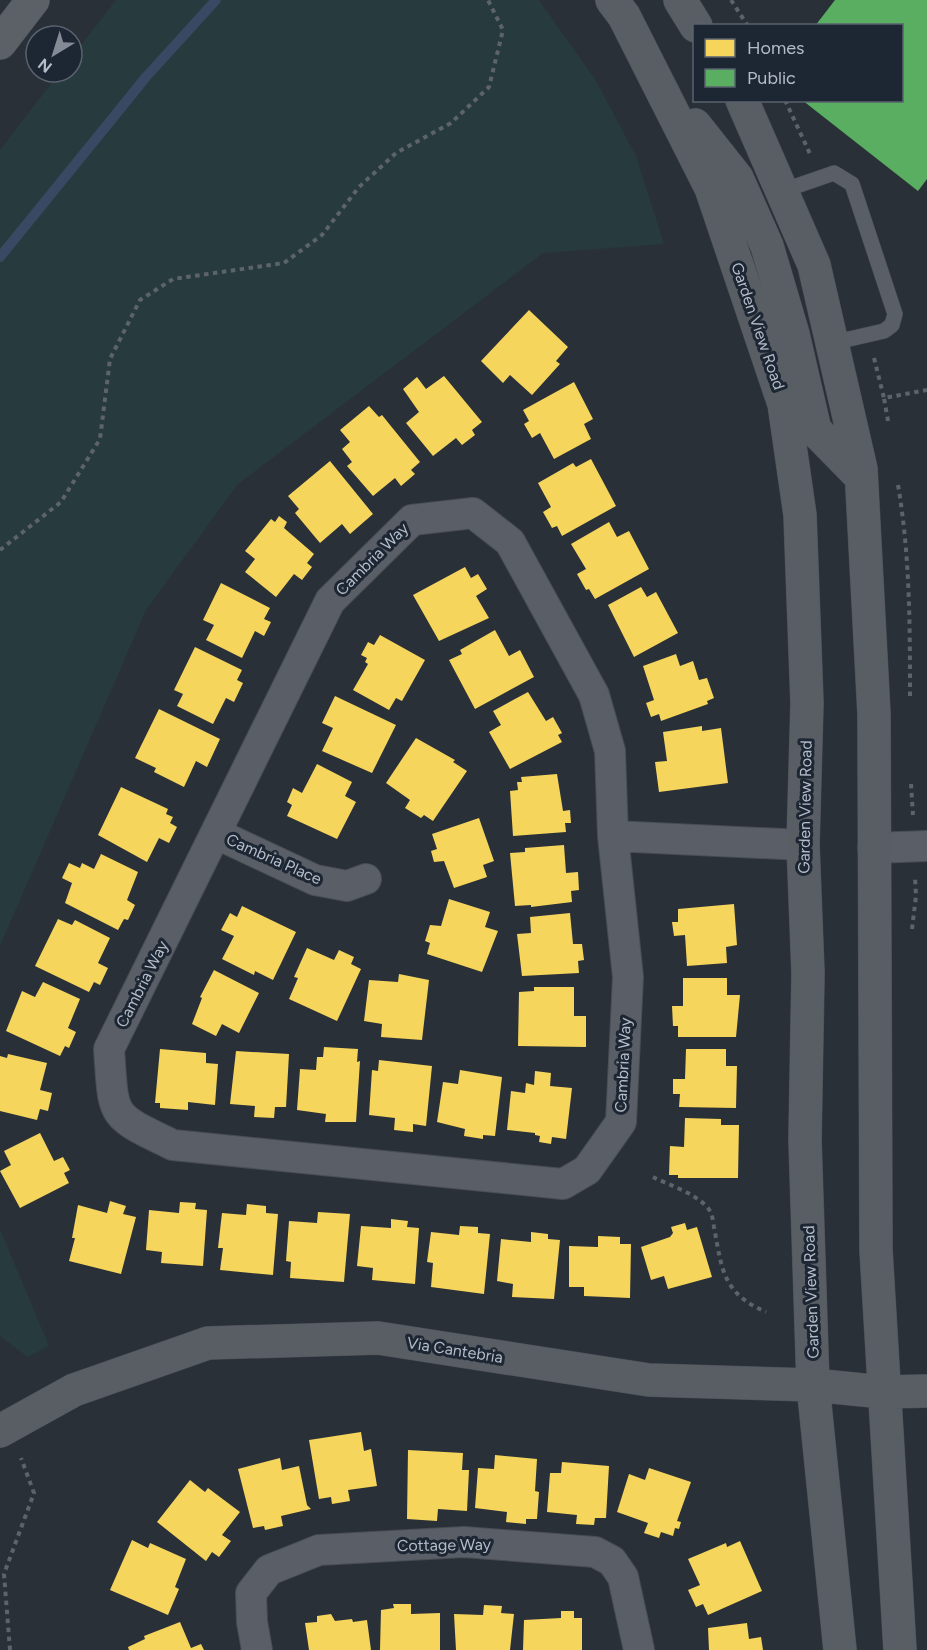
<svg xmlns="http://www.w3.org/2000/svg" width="927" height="1650" viewBox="0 0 927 1650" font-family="Figtree,sans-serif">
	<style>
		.green { fill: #273a3e }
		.homes { fill: #f6d55c }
		.public { fill: #5aae61 }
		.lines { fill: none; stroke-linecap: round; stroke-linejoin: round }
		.stream { stroke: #384963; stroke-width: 10 }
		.lane-casing { stroke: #484c53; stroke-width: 16 }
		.street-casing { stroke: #484c53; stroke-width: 32 }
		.secondary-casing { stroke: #484c53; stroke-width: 34 }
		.primary-casing { stroke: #484c55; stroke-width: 34 }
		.path { stroke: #5d636a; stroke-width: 4; stroke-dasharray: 4.5 4.5; stroke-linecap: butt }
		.lane { stroke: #5a5e66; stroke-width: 15 }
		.street { stroke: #5a5e66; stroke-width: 30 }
		.secondary { stroke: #595d64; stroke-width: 33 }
		.primary { stroke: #5c6168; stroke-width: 33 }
		.labels { text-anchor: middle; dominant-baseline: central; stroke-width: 6; stroke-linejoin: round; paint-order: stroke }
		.street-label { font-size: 16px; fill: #b4bcc9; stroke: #1d2633 }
	</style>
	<rect width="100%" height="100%" fill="#2a3038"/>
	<path class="green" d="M 116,0 L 539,0 L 595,79 L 636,156 L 664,244 L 543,253 L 237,485 L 146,610 L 0,946 L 0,150 L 60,72 L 72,72 L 72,57 Z
		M 0,1229 L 49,1346 L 28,1357 L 0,1336 Z"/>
	<path class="homes" d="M 529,310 L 568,347 L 556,361 L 560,364 L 532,395 L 510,375 L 503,383 L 481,361 Z
		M 444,376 L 482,422 L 472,430 L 475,435 L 462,445 L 456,438 L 433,456 L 406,423 L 419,412 L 403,389 L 417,377 L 426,389 Z
		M 574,382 L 593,419 L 584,424 L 591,439 L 554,459 L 540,433 L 532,438 L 524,424 L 529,421 L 523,410 Z
		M 369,406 L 379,417 L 382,415 L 420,462 L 411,470 L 415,474 L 401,486 L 395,478 L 373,496 L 347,466 L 352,462 L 342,449 L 350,442 L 340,430 Z
		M 591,459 L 616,506 L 562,536 L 557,526 L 552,528 L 543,512 L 551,507 L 538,483 L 573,463 L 576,467 Z
		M 330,461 L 373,514 L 350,534 L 342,524 L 320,543 L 295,513 L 299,509 L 288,496 Z
		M 279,516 L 287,522 L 284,528 L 314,554 L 307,563 L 312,567 L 302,580 L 294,574 L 276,597 L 245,572 L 255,559 L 245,551 L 271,519 L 275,522 Z
		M 609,522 L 617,537 L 629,531 L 649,569 L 595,599 L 589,589 L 586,590 L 577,574 L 586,569 L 571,544 Z
		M 465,567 L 471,578 L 478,574 L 487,589 L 476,596 L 489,618 L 439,641 L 413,595 Z
		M 221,583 L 270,608 L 264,619 L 271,622 L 264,636 L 255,631 L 242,658 L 206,640 L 214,625 L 203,620 Z
		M 641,587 L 647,597 L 656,592 L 678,633 L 634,657 L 608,605 Z
		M 495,630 L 509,656 L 520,650 L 534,677 L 475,709 L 449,660 L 462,654 L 460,650 Z
		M 380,635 L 425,660 L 402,701 L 396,698 L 389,710 L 353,690 L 368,664 L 365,662 L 367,658 L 361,655 L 368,642 L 374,645 Z
		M 195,647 L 242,670 L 237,680 L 243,683 L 234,702 L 226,698 L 213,724 L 177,706 L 183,694 L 174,690 Z
		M 676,654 L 680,666 L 693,661 L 699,680 L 707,678 L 714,698 L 707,701 L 708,704 L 661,721 L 659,714 L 651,717 L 646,703 L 654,700 L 643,666 Z
		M 528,692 L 546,721 L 553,717 L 562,733 L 558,735 L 562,742 L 510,769 L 489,732 L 501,725 L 493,711 Z
		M 335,696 L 396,725 L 372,773 L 322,751 L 333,728 L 322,723 Z
		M 159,709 L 220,739 L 207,767 L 196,761 L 184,787 L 154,772 L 156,768 L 135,758 Z
		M 702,726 L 702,731 L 721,728 L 728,783 L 659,792 L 655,762 L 667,761 L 663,732 Z
		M 416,738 L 455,760 L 453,762 L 467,771 L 433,821 L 424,815 L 421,818 L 405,808 L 410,800 L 386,783 Z
		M 317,764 L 352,782 L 345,796 L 356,802 L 337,839 L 287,816 L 292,805 L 287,802 L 293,788 L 302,793 Z
		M 557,774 L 563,811 L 570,810 L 571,823 L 565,823 L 566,832 L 513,836 L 510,791 L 518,790 L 517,782 L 522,782 L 521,777 Z
		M 121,787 L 168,809 L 166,814 L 173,817 L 170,823 L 177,827 L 169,843 L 159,838 L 147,862 L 98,835 Z
		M 479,818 L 494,861 L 483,865 L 487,877 L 454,888 L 444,861 L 434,862 L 431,851 L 437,849 L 432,834 Z
		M 564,845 L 566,873 L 578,872 L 579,890 L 571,891 L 572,902 L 531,907 L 531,905 L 515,906 L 510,853 L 525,852 L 525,848 Z
		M 101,854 L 138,872 L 127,900 L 135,905 L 128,920 L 124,919 L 118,930 L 65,903 L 72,883 L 62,878 L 69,863 L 80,868 L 82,863 L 94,869 Z
		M 449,899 L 490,912 L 485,927 L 498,931 L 482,972 L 427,954 L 430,943 L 425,941 L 430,925 L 441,926 Z
		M 734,904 L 737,945 L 726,947 L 727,963 L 687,966 L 685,935 L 674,936 L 672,922 L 678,922 L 678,909 Z
		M 242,906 L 296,932 L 273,980 L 255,971 L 254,975 L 222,959 L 234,936 L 221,930 L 230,913 L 237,917 Z
		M 570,913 L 573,944 L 582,944 L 584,960 L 578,961 L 579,973 L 522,976 L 517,934 L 531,933 L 530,917 Z
		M 58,919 L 72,925 L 75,920 L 110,938 L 98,963 L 108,968 L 100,985 L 94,982 L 89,992 L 35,966 Z
		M 307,948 L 334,960 L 339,950 L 354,957 L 351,964 L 361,969 L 337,1021 L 289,999 L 298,978 L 294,977 Z
		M 214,970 L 259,993 L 239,1033 L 222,1024 L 216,1036 L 192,1024 L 202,998 L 200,997 Z
		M 399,974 L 429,980 L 422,1040 L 381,1037 L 382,1024 L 364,1021 L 369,980 L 398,982 Z
		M 683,978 L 727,978 L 727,995 L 740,995 L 736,1037 L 678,1037 L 678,1026 L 673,1026 L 672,1006 L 683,1006 Z
		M 43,982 L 80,999 L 68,1028 L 76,1032 L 69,1048 L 65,1046 L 60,1056 L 6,1031 L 22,991 L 35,997 Z
		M 534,987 L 574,987 L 574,1016 L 586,1016 L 586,1047 L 518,1046 L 519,992 L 534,991 Z
		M 324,1047 L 358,1049 L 357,1062 L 360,1061 L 356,1122 L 325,1122 L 326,1114 L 297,1110 L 300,1069 L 316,1070 L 317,1057 L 323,1057 Z
		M 160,1049 L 206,1053 L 206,1063 L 218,1064 L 215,1105 L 188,1102 L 188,1110 L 160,1108 L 160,1103 L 155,1103 Z
		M 686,1049 L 726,1049 L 726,1066 L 737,1066 L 736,1108 L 679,1107 L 680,1094 L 673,1094 L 673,1079 L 685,1079 Z
		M 236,1051 L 289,1054 L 286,1107 L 275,1107 L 274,1118 L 254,1117 L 255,1106 L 230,1104 Z
		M 8,1054 L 47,1063 L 40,1090 L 52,1093 L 48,1111 L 40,1109 L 37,1120 L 0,1111 L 0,1056 L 7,1058 Z
		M 379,1060 L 432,1066 L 426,1126 L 413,1124 L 413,1132 L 394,1130 L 395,1118 L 369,1115 L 372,1070 L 378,1071 Z
		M 460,1070 L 502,1077 L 495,1136 L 483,1135 L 483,1139 L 464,1136 L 465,1129 L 437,1122 L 443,1082 L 458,1084 Z
		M 535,1071 L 551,1073 L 550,1086 L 572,1088 L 566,1139 L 552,1137 L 551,1144 L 539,1142 L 540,1136 L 535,1135 L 535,1133 L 507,1130 L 511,1091 L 525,1093 L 526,1083 L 534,1085 Z
		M 685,1118 L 721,1119 L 721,1125 L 739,1125 L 738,1178 L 678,1178 L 678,1175 L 669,1175 L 670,1146 L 684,1147 Z
		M 40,1133 L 54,1161 L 63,1157 L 70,1170 L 64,1173 L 69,1183 L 20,1208 L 0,1171 L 11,1165 L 4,1151 Z
		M 110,1201 L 126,1206 L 123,1214 L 136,1217 L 121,1274 L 69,1261 L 75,1238 L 72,1238 L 78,1205 L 107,1213 Z
		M 180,1202 L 196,1203 L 195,1209 L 207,1210 L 203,1266 L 161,1263 L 162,1252 L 146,1250 L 149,1210 L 179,1213 Z
		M 247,1204 L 266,1206 L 266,1213 L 278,1214 L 273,1275 L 220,1270 L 223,1248 L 218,1248 L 222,1213 L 246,1215 Z
		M 318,1212 L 350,1214 L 344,1282 L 290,1278 L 291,1262 L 286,1261 L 289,1221 L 317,1223 Z
		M 391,1219 L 408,1221 L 407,1227 L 419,1228 L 415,1284 L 372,1280 L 373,1268 L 357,1266 L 361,1226 L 391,1228 Z
		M 685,1223 L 687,1230 L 697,1227 L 712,1277 L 668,1289 L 664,1276 L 651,1280 L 641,1247 L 670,1237 L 673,1233 L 671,1227 Z
		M 460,1226 L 478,1227 L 478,1233 L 490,1234 L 484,1294 L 431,1287 L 433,1263 L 427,1262 L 431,1232 L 459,1235 Z
		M 531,1232 L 548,1234 L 548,1239 L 560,1240 L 554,1299 L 512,1297 L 513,1284 L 497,1281 L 501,1239 L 531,1242 Z
		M 598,1236 L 620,1237 L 620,1244 L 631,1244 L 630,1298 L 584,1296 L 584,1287 L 569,1287 L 569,1246 L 598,1247 Z
		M 361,1432 L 364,1451 L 371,1449 L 377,1486 L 348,1490 L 350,1501 L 332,1504 L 331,1497 L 319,1499 L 309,1440 Z
		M 408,1450 L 463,1453 L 462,1470 L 469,1470 L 467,1511 L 438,1509 L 437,1521 L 407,1519 Z
		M 495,1455 L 537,1459 L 535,1491 L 539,1492 L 537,1519 L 526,1519 L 526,1524 L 506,1522 L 507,1512 L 475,1508 L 478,1468 L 494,1469 Z
		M 280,1458 L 282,1470 L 299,1466 L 307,1505 L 311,1509 L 281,1516 L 283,1526 L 265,1530 L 264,1526 L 253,1528 L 238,1469 Z
		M 562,1462 L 609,1466 L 606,1518 L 595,1518 L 594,1525 L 576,1524 L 577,1515 L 547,1512 L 550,1473 L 561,1473 Z
		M 649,1468 L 691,1482 L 677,1521 L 681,1522 L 679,1529 L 675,1528 L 673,1536 L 661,1532 L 659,1538 L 644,1533 L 648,1523 L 617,1512 L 629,1474 L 645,1480 Z
		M 190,1480 L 205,1492 L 208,1488 L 240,1512 L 222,1535 L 231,1541 L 219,1557 L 212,1552 L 206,1561 L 157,1522 Z
		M 132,1540 L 148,1548 L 150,1543 L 186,1559 L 175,1587 L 179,1589 L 168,1615 L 110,1590 Z
		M 740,1541 L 762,1591 L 708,1615 L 703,1604 L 696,1607 L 688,1590 L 700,1585 L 688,1559 L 726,1543 L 727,1547 Z
		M 393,1604 L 411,1604 L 411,1614 L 440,1613 L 440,1650 L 380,1650 L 381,1610 L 394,1608 Z
		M 484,1605 L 502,1606 L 501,1613 L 514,1614 L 510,1650 L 456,1650 L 454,1614 L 483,1615 Z
		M 561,1611 L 574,1611 L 574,1618 L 582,1618 L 582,1650 L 523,1650 L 524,1620 L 561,1618 Z
		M 331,1614 L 335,1621 L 352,1619 L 353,1622 L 367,1620 L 371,1650 L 309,1650 L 305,1623 L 317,1622 L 317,1616 Z
		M 180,1622 L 191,1648 L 201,1644 L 204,1650 L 129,1650 L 128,1647 L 145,1639 L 144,1636 Z
		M 747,1623 L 749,1639 L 761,1637 L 763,1650 L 709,1650 L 708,1628 Z"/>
	<path class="public" d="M 835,0 L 927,0 L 927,179 L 918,191 L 802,100 L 902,100 L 902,26 L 815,26 Z"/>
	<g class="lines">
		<path class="stream" d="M 0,257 L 146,77 L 216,0"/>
		<g class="lane-casing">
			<path id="lane" d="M 782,191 L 834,173 L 852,184 L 895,314 L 892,325 L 884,331 L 832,343"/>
		</g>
		<g class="street-casing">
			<path id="street" d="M 473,513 L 510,542 L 594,695 L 610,751 L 613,836 L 628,977 L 621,1122 L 587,1170 L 563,1184 L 173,1145 C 109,1114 114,1119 109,1049 L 330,601 L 412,520 Z
				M 217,834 L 315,880 L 347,886 L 366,879
				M 613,836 L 803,845
				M 873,848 L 927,846
				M 257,1650 L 252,1622 L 251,1593 L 269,1570 L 319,1550 L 464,1542 L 595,1552 L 612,1561 L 623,1577 L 639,1650"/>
		</g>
		<g class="secondary-casing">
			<path id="secondary" d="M 612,0 L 624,16 L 711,188 L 784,404 L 800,515 L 807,703 L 803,845 L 808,973 L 805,1140 L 813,1385 L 840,1650
				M 680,0 L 696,26
				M 742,100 L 814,265 L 861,469 L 874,714 L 876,1250 L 900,1650
				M 695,125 L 737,178 L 767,246 L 793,334 L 815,430 L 861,477
				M 0,1431 L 74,1390 L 208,1343 L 378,1338 L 649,1380 L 813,1385 L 883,1392 L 927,1391"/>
		</g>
		<g class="primary-casing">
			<path id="primary" d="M 0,43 L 33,0"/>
		</g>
		<path class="path" d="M 731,0 L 748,26
			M 785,100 L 811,156
			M 874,358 L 884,398
			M 888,421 L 884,398 L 927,390
			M 898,485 C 910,555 910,627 910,698
			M 0,550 L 61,502 L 100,439 L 110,359 L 140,300 L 173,279 L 284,263 L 322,235 L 359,187 L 396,153 L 451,123 L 489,87 L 503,30 L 488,0
			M 911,784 L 913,815
			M 912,929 L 916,896 L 915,877
			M 653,1177 C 669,1185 694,1193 706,1206 C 712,1211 713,1220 714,1227 C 722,1269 722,1293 766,1312
			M 10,1650 L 4,1574 L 34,1493 L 21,1458"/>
		<use href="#lane" class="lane"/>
		<use href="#street" class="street"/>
		<use href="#secondary" class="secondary"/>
		<use href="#primary" class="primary"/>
	</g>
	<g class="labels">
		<g class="street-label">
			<text transform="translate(758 326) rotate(71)">Garden View Road</text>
			<text transform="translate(372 559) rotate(-45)">Cambria Way</text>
			<text transform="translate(805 807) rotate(-89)">Garden View Road</text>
			<text transform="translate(274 859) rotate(24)">Cambria Place</text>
			<text transform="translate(142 984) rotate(-63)">Cambria Way</text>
			<text transform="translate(623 1065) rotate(-87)">Cambria Way</text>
			<text transform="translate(811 1292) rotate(-92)">Garden View Road</text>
			<text transform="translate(455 1350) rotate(9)">Via Cantebria</text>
			<text transform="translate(444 1545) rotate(-1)">Cottage Way</text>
		</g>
	</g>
	<rect x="693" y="24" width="210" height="78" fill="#1d2633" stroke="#59626f" stroke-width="1.5"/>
	<rect x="705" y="39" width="30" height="18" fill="#f6d55c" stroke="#59626f" stroke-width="1.5"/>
	<text x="747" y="54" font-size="18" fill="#b4bcc9">Homes</text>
	<rect x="705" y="69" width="30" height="18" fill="#5aae61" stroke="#59626f" stroke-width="1.5"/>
	<text x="747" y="84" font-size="18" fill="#b4bcc9">Public</text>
	<g transform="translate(54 54) rotate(218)"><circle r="28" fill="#1d2633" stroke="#59626f" stroke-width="1.5"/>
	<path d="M0-4.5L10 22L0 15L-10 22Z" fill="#848b96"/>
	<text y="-9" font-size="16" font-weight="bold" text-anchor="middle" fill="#b4bcc9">N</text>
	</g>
</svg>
